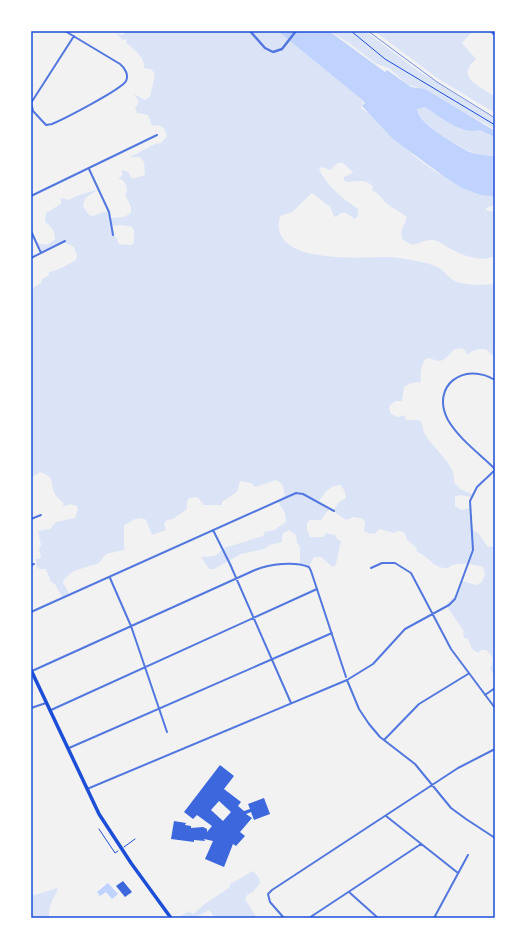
<svg xmlns="http://www.w3.org/2000/svg" width="526" height="949" viewBox="0 0 526 949" font-family="'Alegreya Sans',sans-serif">
	<style>
		.green { fill: #dbe4f7; fill-rule: evenodd }
		.water { fill: #bfd3fe }
		.building { fill: #3d67dc; fill-rule: evenodd }
		.lines { fill: none; stroke-linecap: round; stroke-linejoin: round }
		.path { stroke: #1d4ed8; stroke-width: 1 }
		.minor { stroke: #5277de; stroke-width: 2 }
		.tertiary { stroke: #5277de; stroke-width: 2.5 }
		.primary { stroke: #1d4ed8; stroke-width: 3.5 }
		.rail { stroke: #7290e2; stroke-width: 1 }
		.neatline { fill: none; stroke: #1d4ed8; stroke-width: 1.5 }
	</style>
	<rect width="100%" height="100%" fill="#f2f2f2"/>
	<path class="green" d="M 127,31 L 279,31 L 347,85 L 362,101 L 363,104 L 361,108 L 382,123 L 414,156 L 436,172 L 467,188 L 495,194 L 495,205 L 486,208 L 486,210 L 495,212 L 495,256 C 479,263 462,255 447,247 C 442,244 436,239 430,240 C 424,240 418,244 412,245 L 402,239 L 401,232 L 407,217 L 387,204 L 376,192 L 372,191 L 373,186 C 364,179 358,181 347,182 L 344,181 L 344,177 L 351,174 L 353,172 L 343,163 L 338,163 L 330,170 L 322,167 L 319,169 C 327,186 343,199 358,209 L 358,216 L 355,219 L 346,213 L 341,213 L 336,217 L 334,216 L 330,207 L 312,193 L 292,212 L 280,216 C 267,265 359,257 386,257 C 396,257 406,259 416,261 C 424,262 436,265 442,270 C 446,273 449,278 453,280 C 463,286 483,285 495,284 L 495,358 L 486,349 C 480,349 472,349 468,355 L 464,349 C 451,345 450,360 439,361 C 436,361 431,358 427,358 C 421,363 420,373 421,382 L 411,383 L 404,387 L 402,401 L 396,401 L 390,405 L 389,409 L 391,414 L 398,417 L 404,415 L 406,420 L 419,420 L 422,423 C 422,444 457,460 454,482 L 460,489 L 472,494 L 471,497 L 460,495 L 455,497 L 455,506 L 461,510 L 470,508 L 473,530 L 478,533 L 488,547 L 495,546 L 495,677 L 490,669 C 494,660 494,657 486,650 L 481,650 L 478,653 L 472,649 L 468,639 L 464,638 L 463,630 L 446,605 L 457,594 L 463,581 L 476,585 L 482,582 L 485,574 L 483,567 C 473,564 455,561 448,568 C 432,569 430,556 417,552 L 416,547 L 408,541 L 404,532 L 397,531 L 394,533 L 379,529 L 376,533 L 370,534 L 364,531 L 365,523 L 363,519 L 354,517 L 346,520 L 333,511 L 339,502 L 346,498 L 345,492 L 341,485 C 329,485 325,493 319,501 L 329,509 L 321,520 L 310,520 L 307,523 L 307,529 L 310,537 L 323,537 L 326,533 L 335,535 L 337,539 L 341,541 L 336,564 L 333,567 L 321,557 L 314,557 L 309,566 L 300,564 L 300,546 L 297,543 L 296,535 L 289,530 L 282,534 L 282,542 L 270,545 L 264,549 L 241,554 L 214,569 L 209,569 L 201,557 L 215,556 L 224,548 L 263,536 L 265,532 L 274,530 L 286,522 L 285,513 L 278,501 L 285,495 L 282,484 L 276,480 L 255,487 L 251,483 L 240,481 L 237,492 L 222,502 L 222,505 L 204,505 L 197,497 L 189,498 L 187,502 L 187,509 L 173,519 L 167,520 L 164,524 L 166,530 L 152,535 L 146,520 C 136,515 132,522 124,525 L 124,550 L 106,554 L 99,563 L 74,571 L 65,578 L 63,582 L 69,594 L 62,597 L 55,584 L 51,582 L 46,569 L 39,569 L 36,565 L 36,559 L 39,559 L 41,556 L 39,549 L 41,545 L 38,531 L 50,529 L 56,522 L 75,518 L 78,509 L 77,506 L 71,504 L 62,507 L 64,504 C 62,501 56,497 55,494 C 49,483 56,477 40,472 L 31,478 L 31,292 L 34,287 L 41,283 L 42,279 L 48,276 L 49,272 C 55,272 71,263 76,260 L 77,256 L 74,247 L 63,242 L 42,252 L 37,243 C 45,245 48,246 55,239 C 55,231 51,226 45,222 L 46,213 L 61,204 L 61,198 L 69,200 C 78,194 88,193 99,189 L 85,198 L 83,206 L 89,215 L 93,216 L 109,210 L 111,218 L 124,217 L 131,213 L 131,207 L 125,194 L 127,192 L 127,187 L 123,180 L 118,179 L 122,176 L 122,170 L 128,172 L 132,179 L 145,175 L 144,162 L 140,157 L 130,157 L 155,144 L 161,143 L 167,136 L 164,128 L 158,125 L 152,126 L 148,115 L 137,113 L 135,108 L 139,102 L 134,94 L 145,100 L 150,97 L 155,74 L 151,69 L 144,68 C 145,57 134,49 126,43 L 127,39 L 123,40 L 116,33 L 122,35 ZM 121,225 L 132,227 L 134,230 L 134,243 L 131,245 L 119,244 L 116,237 L 113,234 L 112,226 Z
		M 329,31 L 365,31 L 417,70 L 495,119 L 495,129 L 417,87 L 408,85 L 390,69 L 375,63 L 349,43 Z
		M 374,31 L 473,31 L 462,43 L 476,59 C 454,79 482,86 495,97 L 495,113 L 440,80 Z
		M 416,106 L 425,107 L 495,135 L 495,160 C 466,152 438,137 417,114 L 415,110 Z
		M 253,871 L 259,878 L 260,883 L 253,892 L 247,895 L 245,899 L 257,918 L 215,918 L 209,910 L 194,918 L 177,918 L 189,911 L 193,914 L 206,903 L 230,887 L 230,884 Z
		M 58,888 C 55,898 46,907 50,918 L 31,918 L 31,896 Z"/>
	<path class="water" d="M 278,31 L 329,31 L 385,72 L 387,70 L 411,87 L 425,89 L 495,131 L 495,137 L 480,130 C 461,135 441,117 425,107 L 417,109 C 416,122 459,147 470,152 C 477,155 487,155 495,157 L 495,196 L 481,195 L 462,188 L 442,175 L 393,139 L 362,106 L 365,103 L 360,98 Z
		M 108,883 L 118,894 L 112,899 L 106,892 L 100,896 L 97,892 Z"/>
	<path class="building" d="M 220,765 L 234,776 L 224,789 L 241,802 L 238,806 L 244,811 L 250,809 L 248,804 L 264,798 L 270,814 L 254,820 L 251,812 L 246,814 L 252,818 L 240,832 L 245,836 L 236,846 L 233,844 L 224,867 L 205,859 L 213,841 L 204,839 L 205,841 L 194,840 L 194,842 L 171,839 L 174,821 L 186,823 L 185,825 L 191,826 L 191,828 L 203,827 L 207,829 L 207,832 L 212,826 L 197,815 L 193,819 L 184,812 ZM 219,801 L 231,812 L 223,821 L 211,810 Z
		M 123,881 L 132,892 L 125,897 L 116,886 Z"/>
	<g class="lines">
		<path class="path" d="M 351,31 L 385,59 L 495,125
			M 99,829 L 115,853 L 118,851
			M 124,847 L 135,839"/>
		<path class="minor" d="M 65,31 L 120,64 C 125,68 129,75 126,81 C 122,89 64,119 52,124 L 46,125 L 33,111 L 31,103 L 74,36
			M 89,169 L 109,212 L 113,235
			M 31,196 L 157,135
			M 31,231 L 41,253
			M 31,258 L 65,241
			M 495,380 C 464,361 430,386 448,420 C 459,439 480,454 495,469
			M 31,519 L 41,515
			M 213,530 L 230,564 L 291,703
			M 31,565 L 34,564
			M 371,568 L 382,563 L 395,563 L 411,573 L 451,649 L 495,708
			M 110,578 L 131,626 L 167,732
			M 31,612 L 296,493 L 303,494 L 334,511
			M 32,671 L 255,570 C 270,564 294,561 309,567 L 311,571 L 346,677
			M 347,680 L 359,709 L 369,724 L 380,737 L 415,764 L 451,808 L 466,819 L 495,838
			M 485,695 L 495,688
			M 31,708 L 46,703
			M 51,710 L 317,589
			M 384,740 L 419,704 L 468,674
			M 69,748 L 332,633
			M 87,789 L 347,680 L 373,664 L 405,629 L 449,605 L 455,599 L 473,550 L 470,501 L 477,487 L 495,470
			M 386,816 L 458,873
			M 349,892 L 378,918
			M 284,918 L 270,902 L 268,894 L 272,890 L 458,768 L 495,749
			M 309,918 L 421,844
			M 434,918 L 468,855"/>
		<path class="tertiary" d="M 250,31 L 265,48 L 273,52 L 282,49 L 296,31
			M 491,31 L 495,35"/>
		<path class="primary" d="M 31,670 L 99,814 L 131,863 L 171,918"/>
		<path class="rail" d="M 368,31 L 437,82 L 495,118"/>
	</g>
	<rect width="526" height="949" fill="none" stroke="#ffffff" stroke-width="64"/>
	<rect x="32" y="32" width="462" height="885" class="neatline"/>
</svg>
